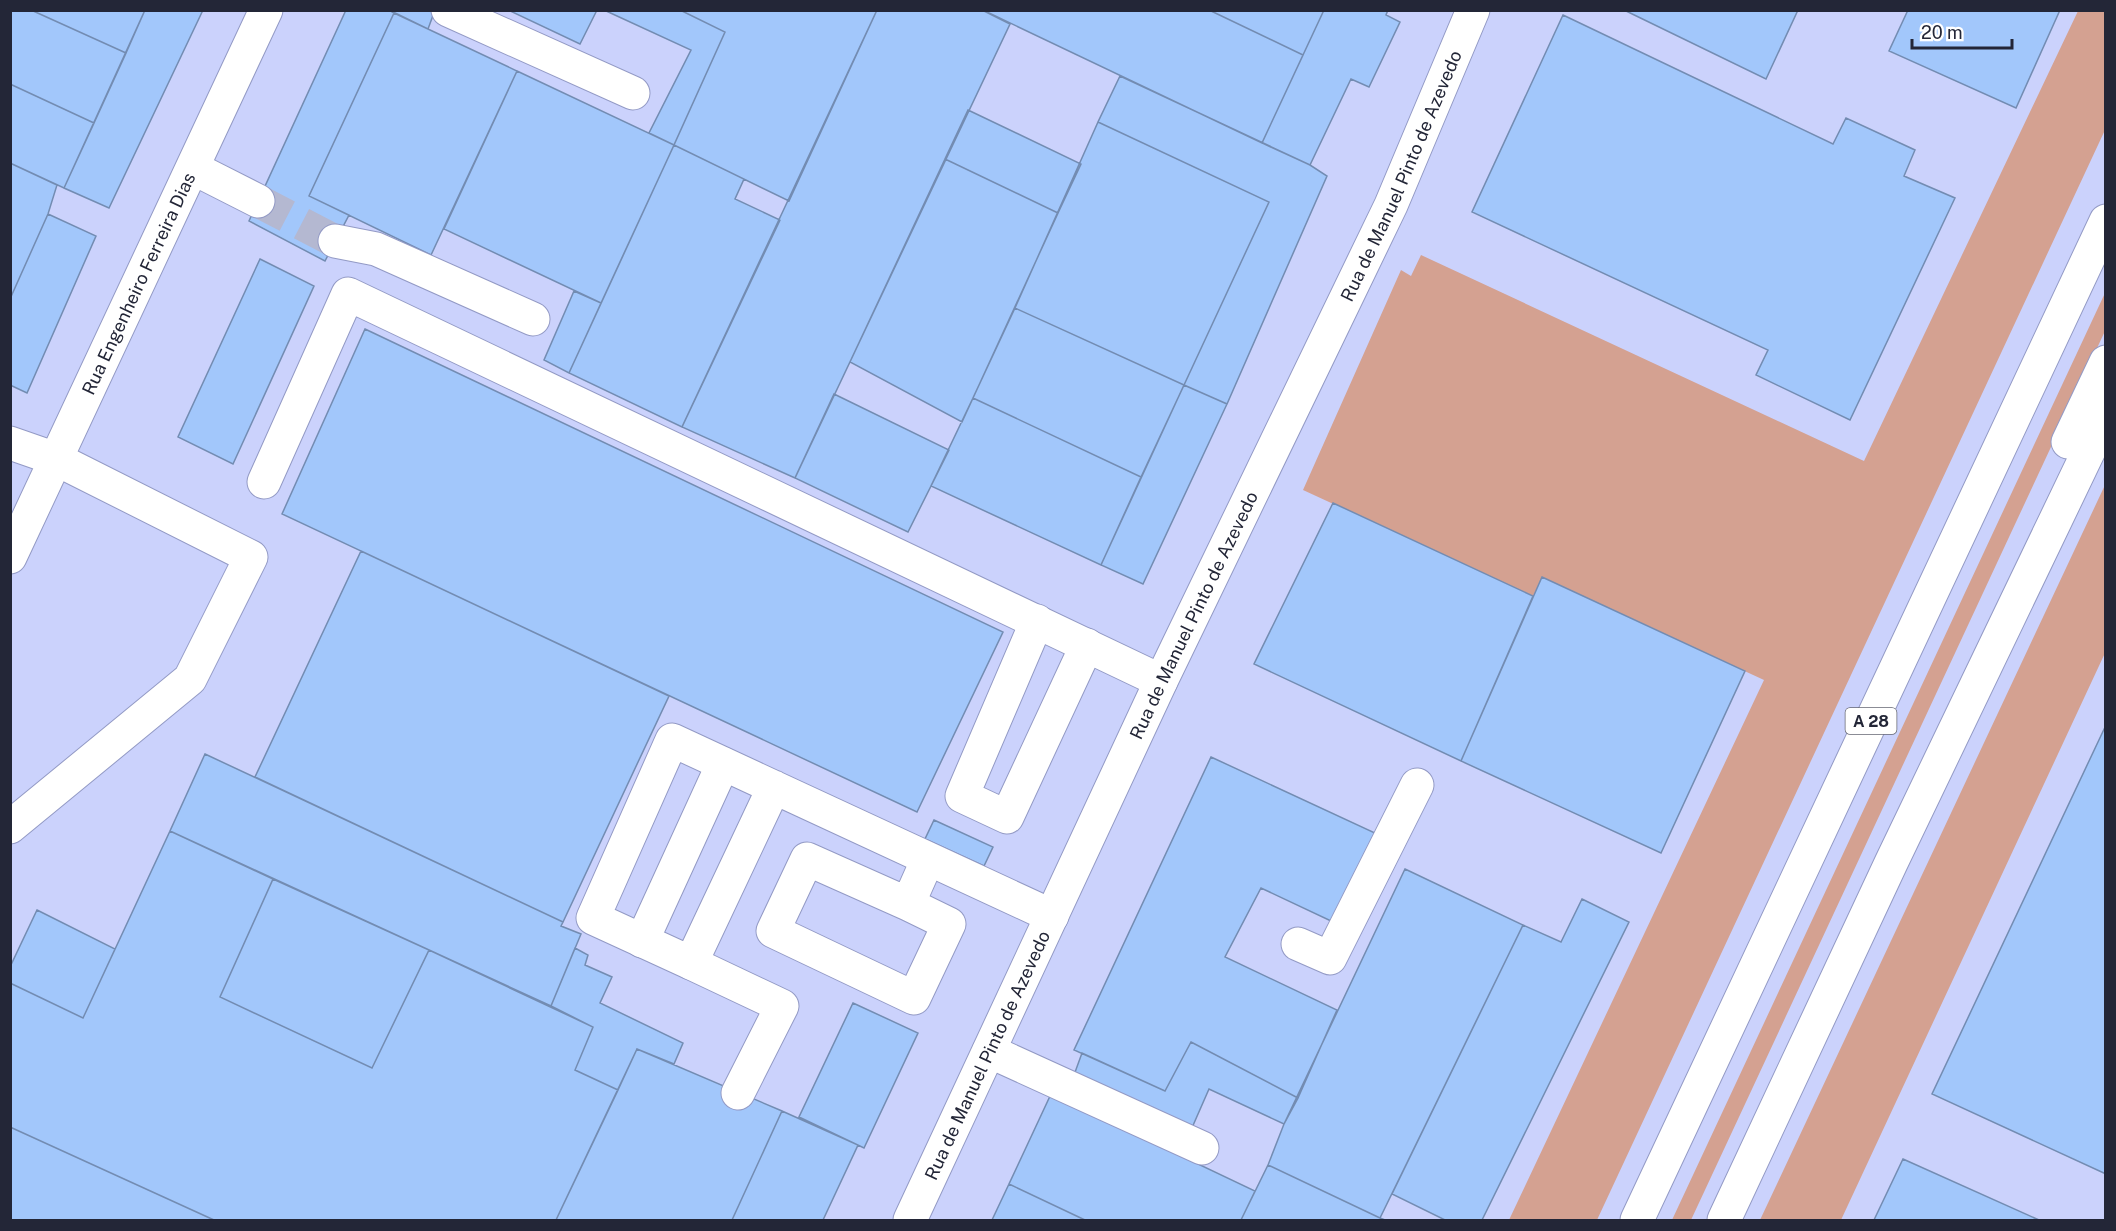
<svg xmlns="http://www.w3.org/2000/svg" width="2116" height="1231" viewBox="0 0 2116 1231" font-family="'Public Sans',sans-serif">
	<style>
		.built { fill: #cbd2fc }
		.green { fill: #d4a191 }
		.building { fill: #a2c7fb; stroke: #738cb2; stroke-width: 1.5 }
		.lines { fill: none; stroke-linecap: round; stroke-linejoin: round }
		.minor-tunnel { stroke: #b4b8d1; stroke-width: 33; stroke-dasharray: 33 16; stroke-linecap: butt }
		.minor-casing { stroke: #939ac5; stroke-width: 35 }
		.major-casing { stroke: #939ac5; stroke-width: 35 }
		.highway-casing { stroke: #939ac5; stroke-width: 35 }
		.minor { stroke: #fff; stroke-width: 33 }
		.major { stroke: #fff; stroke-width: 33 }
		.highway { stroke: #fff; stroke-width: 33 }
		.labels { text-anchor: middle; dominant-baseline: central; stroke-width: 5; stroke-linejoin: round; paint-order: stroke }
		.shield { fill: #fff; stroke: #656773; stroke-width: 1.5 }
		.shield-label { font-size: 16px; font-weight: bold; fill: #232637 }
		.street-label { font-size: 18px; fill: #232637; stroke: #fff }
	</style>
	<rect width="100%" height="100%" fill="#d8ddf8"/>
	<path class="built" d="M 10,11 L 2105,11 L 2105,1220 L 11,1220 Z"/>
	<path class="green" d="M 2078,11 L 2105,11 L 2105,130 L 1597,1220 L 1509,1220 L 1764,680 L 1543,578 L 1533,596 L 1303,490 L 1401,270 L 1411,276 L 1421,255 L 1864,461 Z
		M 2105,293 L 2105,331 L 1691,1220 L 1672,1220 Z
		M 2105,485 L 2105,653 L 1841,1220 L 1760,1220 Z"/>
	<path class="building" d="M 10,10 L 31,10 L 126,53 L 94,123 L 10,84 Z
		M 31,10 L 145,10 L 126,53 Z
		M 145,10 L 203,10 L 109,208 L 64,188 Z
		M 346,10 L 389,10 L 394,13 L 309,196 L 349,215 L 325,261 L 249,221 Z
		M 389,10 L 435,10 L 428,29 Z
		M 508,10 L 597,10 L 580,44 Z
		M 604,10 L 680,10 L 725,32 L 674,145 L 649,133 L 691,50 Z
		M 680,10 L 877,10 L 789,201 L 674,145 L 725,32 Z
		M 877,10 L 982,10 L 1010,24 L 795,478 L 682,427 Z
		M 988,10 L 1209,10 L 1303,55 L 1262,143 L 987,12 Z
		M 1209,10 L 1324,10 L 1303,55 Z
		M 1324,10 L 1388,10 L 1386,15 L 1400,22 L 1369,87 L 1351,79 L 1310,165 L 1262,143 Z
		M 1624,10 L 1798,10 L 1766,79 Z
		M 1908,10 L 2060,10 L 2016,108 L 1889,51 Z
		M 394,13 L 517,71 L 431,255 L 309,196 Z
		M 1563,15 L 1833,144 L 1846,118 L 1915,150 L 1904,176 L 1955,198 L 1850,420 L 1756,375 L 1768,350 L 1472,212 Z
		M 517,71 L 674,145 L 601,303 L 444,229 Z
		M 1120,76 L 1310,165 L 1327,176 L 1227,404 L 1184,385 L 1269,202 L 1098,122 Z
		M 10,84 L 94,123 L 64,188 L 10,163 Z
		M 968,110 L 1081,164 L 1058,213 L 945,159 Z
		M 1098,122 L 1269,202 L 1184,385 L 1015,308 Z
		M 674,145 L 744,179 L 735,199 L 780,220 L 682,427 L 569,373 Z
		M 945,159 L 1058,213 L 962,422 L 850,362 Z
		M 10,163 L 57,185 L 48,214 L 10,299 Z
		M 48,214 L 96,236 L 27,393 L 10,385 L 10,299 Z
		M 260,259 L 314,286 L 233,464 L 178,437 Z
		M 574,291 L 601,303 L 569,373 L 544,360 Z
		M 1015,308 L 1184,385 L 1141,477 L 973,398 Z
		M 365,329 L 1003,632 L 917,812 L 282,514 Z
		M 1184,385 L 1227,404 L 1143,584 L 1101,565 Z
		M 834,394 L 949,450 L 908,532 L 795,478 Z
		M 973,398 L 1141,477 L 1101,565 L 931,486 Z
		M 1333,503 L 1533,596 L 1461,761 L 1254,664 Z
		M 361,551 L 669,696 L 563,922 L 255,777 Z
		M 1542,577 L 1745,671 L 1661,853 L 1461,761 Z
		M 2106,725 L 2106,1174 L 1932,1094 Z
		M 205,754 L 563,922 L 561,926 L 581,934 L 551,1006 L 170,831 Z
		M 1211,757 L 1375,833 L 1331,921 L 1261,888 L 1225,957 L 1337,1010 L 1298,1098 L 1191,1042 L 1165,1091 L 1074,1050 Z
		M 934,820 L 993,847 L 984,866 L 925,839 Z
		M 170,831 L 273,879 L 220,997 L 372,1068 L 429,950 L 593,1027 L 575,1070 L 618,1090 L 556,1220 L 214,1220 L 10,1127 L 10,983 L 83,1018 Z
		M 1405,869 L 1523,925 L 1380,1218 L 1268,1165 L 1284,1124 Z
		M 273,879 L 429,950 L 372,1068 L 220,997 Z
		M 1582,899 L 1629,922 L 1482,1220 L 1445,1220 L 1392,1194 L 1523,925 L 1561,942 Z
		M 37,910 L 115,949 L 83,1018 L 10,983 L 10,967 Z
		M 575,948 L 588,955 L 585,965 L 612,977 L 600,1003 L 683,1043 L 674,1064 L 637,1049 L 618,1090 L 575,1070 L 593,1027 L 551,1006 Z
		M 853,1003 L 918,1033 L 864,1148 L 799,1117 Z
		M 1191,1042 L 1298,1098 L 1284,1124 L 1209,1089 L 1191,1130 L 1074,1075 L 1082,1053 L 1165,1091 Z
		M 637,1049 L 782,1111 L 732,1220 L 556,1220 Z
		M 1051,1094 L 1255,1191 L 1241,1220 L 1085,1220 L 1009,1184 Z
		M 782,1111 L 858,1145 L 823,1220 L 732,1220 Z
		M 10,1127 L 214,1220 L 10,1220 Z
		M 1903,1159 L 2039,1220 L 1874,1220 Z
		M 1268,1165 L 1380,1218 L 1385,1220 L 1241,1220 Z
		M 1009,1184 L 1085,1220 L 992,1220 Z"/>
	<g class="lines">
		<path class="minor-tunnel" d="M 258,201 L 335,241"/>
		<g class="minor-casing">
			<g id="minor">
				<path d="M 448,10 L 633,93"/>
				<path d="M 193,168 L 258,201"/>
				<path d="M 335,241 L 376,249 L 533,319"/>
				<path d="M 10,443 L 56,459 L 251,557 L 190,679 L 10,827"/>
				<path d="M 264,482 L 348,294 L 1161,681"/>
				<path id="s1" d="M 10,557 L 266,10"/>
				<path d="M 1037,621 L 962,796 L 1007,817 L 1087,645"/>
				<path d="M 774,787 L 691,963 L 593,918 L 672,740 L 1052,916"/>
				<path d="M 908,904 L 949,924 L 914,998 L 773,931 L 807,859 L 908,904 L 928,859"/>
				<path d="M 642,941 L 723,764"/>
				<path d="M 1298,944 L 1330,958 L 1417,785"/>
				<path d="M 691,963 L 782,1006 L 738,1093"/>
				<path d="M 989,1051 L 1202,1148"/>
			</g>
		</g>
		<g class="major-casing">
			<g id="major">
				<path id="s2" d="M 910,1220 L 1161,681 L 1391,205 L 1473,10"/>
			</g>
		</g>
		<g class="highway-casing">
			<path id="highway" d="M 2068,442 L 2106,362
				M 1637,1220 L 2106,221
				M 1724,1220 L 1891,863 L 2106,415"/>
		</g>
		<use href="#minor" class="minor"/>
		<use href="#major" class="major"/>
		<use href="#highway" class="highway"/>
	</g>
	<g class="labels">
		<rect class="shield" x="1845.5" y="708" width="51" height="26" rx="4.5"/>
		<g class="shield-label">
			<text x="1871" y="721">A 28</text>
		</g>
		<g class="street-label">
			<text stroke="none"><textPath href="#s2" startOffset="1154">Rua de Manuel Pinto de Azevedo</textPath></text>
			<text stroke="none"><textPath href="#s1" startOffset="302">Rua Engenheiro Ferreira Dias</textPath></text>
			<text stroke="none"><textPath href="#s2" startOffset="668">Rua de Manuel Pinto de Azevedo</textPath></text>
			<text stroke="none"><textPath href="#s2" startOffset="182">Rua de Manuel Pinto de Azevedo</textPath></text>
		</g>
	</g>
	<rect width="2116" height="1231" fill="none" stroke="#232637" stroke-width="24"/>
	<path d="M1912 39v9h100v-9" fill="none" stroke="#232637" stroke-width="3"/>
	<text x="1921" y="39" font-size="18" fill="#232637" stroke="#ffffff" stroke-width="4.5" paint-order="stroke">20 m</text>
</svg>
